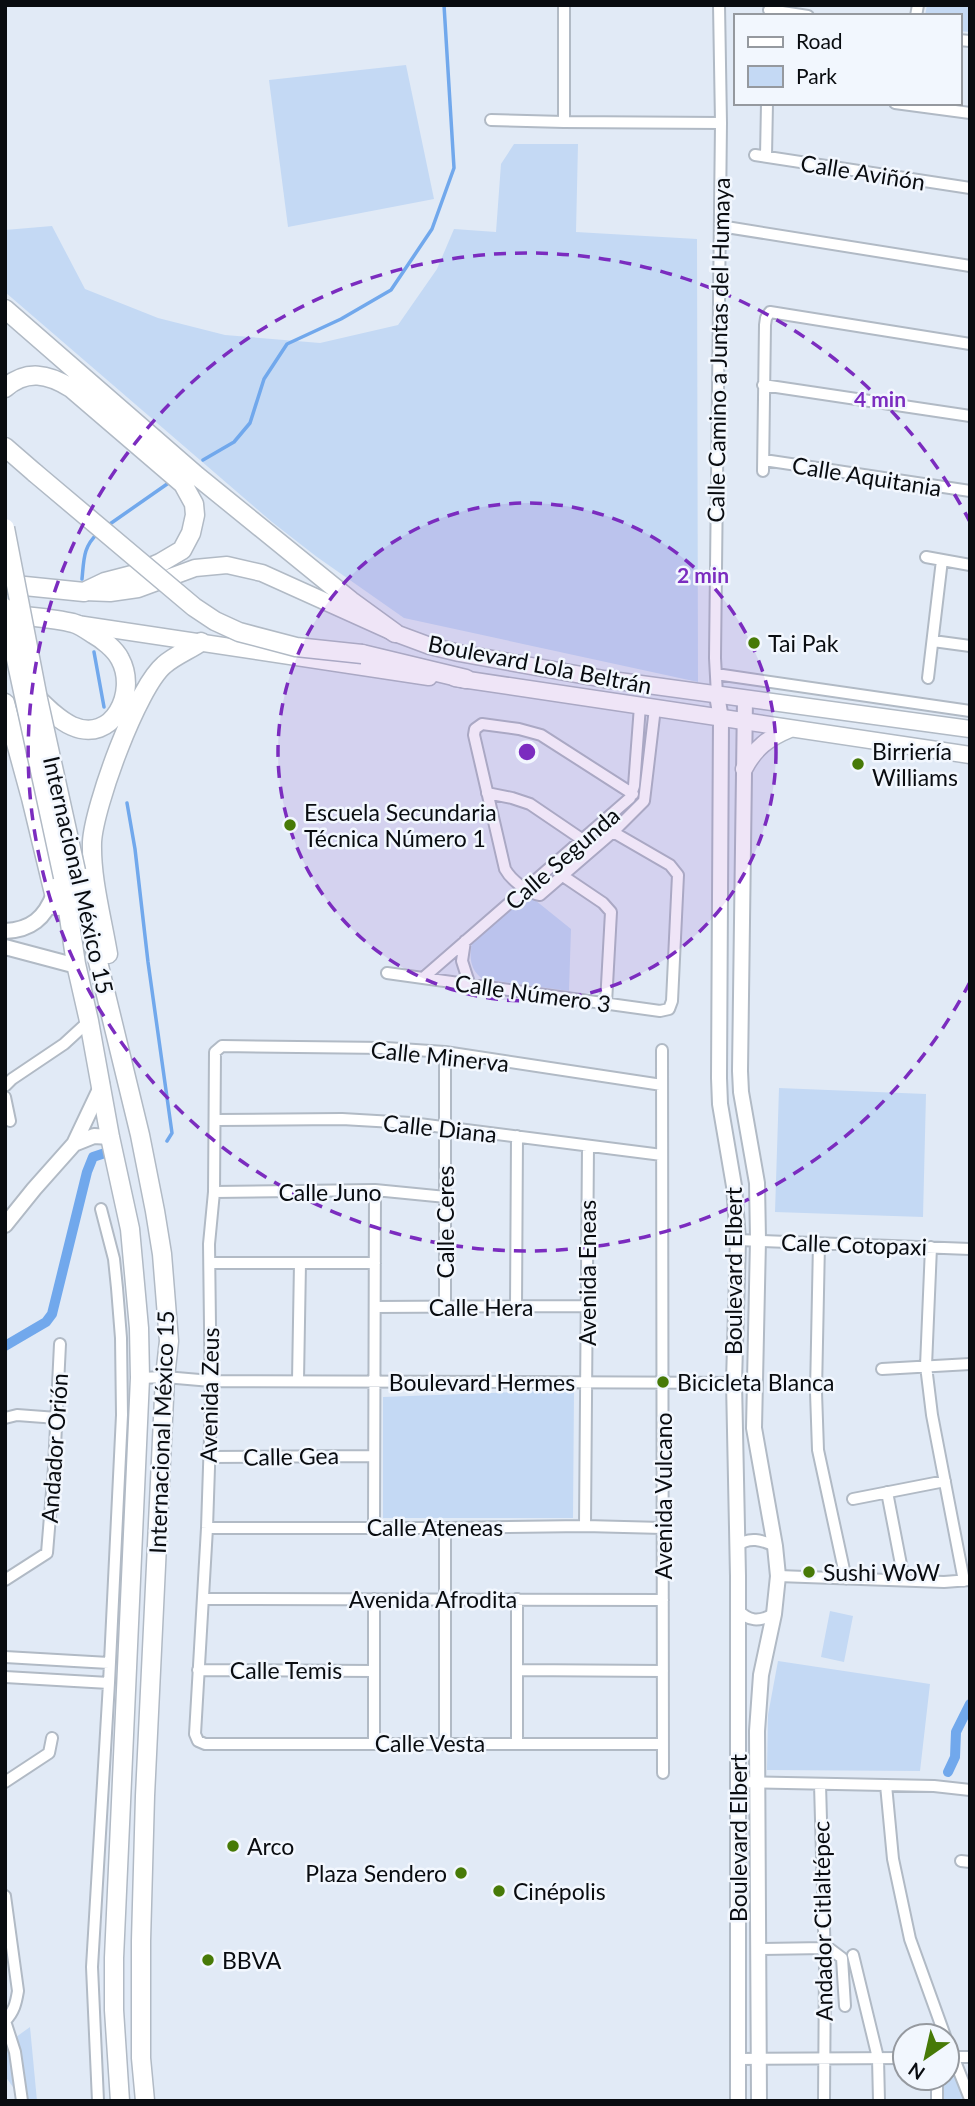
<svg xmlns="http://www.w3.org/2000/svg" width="975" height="2106" viewBox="0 0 975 2106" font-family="Lato,sans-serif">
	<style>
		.green { fill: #c4d9f4 }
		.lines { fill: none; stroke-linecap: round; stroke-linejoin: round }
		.stream { stroke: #71a8ec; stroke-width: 3.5 }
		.canal { stroke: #71a8ec; stroke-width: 10 }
		.minor-casing { stroke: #b1bac5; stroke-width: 14 }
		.tertiary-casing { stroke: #b1bac5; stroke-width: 18 }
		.secondary-casing { stroke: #b1bac5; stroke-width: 19 }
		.primary-casing { stroke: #b1bac5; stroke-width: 21 }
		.minor { stroke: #fff; stroke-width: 10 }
		.tertiary { stroke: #fff; stroke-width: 14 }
		.secondary { stroke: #fff; stroke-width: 16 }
		.primary { stroke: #fff; stroke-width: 18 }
		.primary-bridge-casing { stroke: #b1bac5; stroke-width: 21; stroke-linecap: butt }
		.primary-bridge { stroke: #fff; stroke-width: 18 }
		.ring { fill: none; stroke: #7b2cbf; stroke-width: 3.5; stroke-dasharray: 12 9 }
		.poi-dot { fill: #477a07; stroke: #f2f7fe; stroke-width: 2.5 }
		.labels { text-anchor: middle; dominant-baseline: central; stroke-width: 5; stroke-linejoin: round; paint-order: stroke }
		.street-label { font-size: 23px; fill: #090c10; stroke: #f2f7fe }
		.poi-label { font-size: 23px; fill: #090c10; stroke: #f2f7fe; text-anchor: start }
		.centre { fill: #7b2cbf; stroke: #f2f7fe; stroke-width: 3.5 }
		.ring-label { font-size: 21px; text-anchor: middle; font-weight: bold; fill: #7b2cbf; stroke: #f2f7fe; stroke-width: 5; stroke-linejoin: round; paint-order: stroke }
	</style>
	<rect width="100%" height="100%" fill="#e1eaf6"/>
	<path class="green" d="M 927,5 L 970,5 L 970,32 L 959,31 L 959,16 L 925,16 Z
		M 406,65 L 434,199 L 288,227 L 269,80 Z
		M 514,144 L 578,144 L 576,232 L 697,239 L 698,682 L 404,618 L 317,557 L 272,522 L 5,292 L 5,230 L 52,226 L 85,289 L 158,318 L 225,335 L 320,343 L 398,325 L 437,269 L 454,229 L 496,232 L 501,164 Z
		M 525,892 L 571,929 L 569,991 L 483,979 C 470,970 469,957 472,943 Z
		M 779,1088 L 926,1094 L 923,1217 L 775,1212 Z
		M 574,1390 L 573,1518 L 383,1518 L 383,1397 Z
		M 830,1611 L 853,1616 L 844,1662 L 821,1657 Z
		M 778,1661 L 930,1684 L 920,1771 L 767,1770 L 768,1715 Z
		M 30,2027 L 37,2101 L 23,2101 L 5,2076 L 5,2045 Z
		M 947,2071 L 955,2072 L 965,2101 L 943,2101 L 943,2078 L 947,2078 Z"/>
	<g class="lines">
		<path class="stream" d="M 203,460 L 234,442 L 250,423 L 264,379 L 287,344 L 341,319 L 391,290 L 432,229 L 454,168 L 444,5
			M 107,526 L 170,482
			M 82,579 C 84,559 83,547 98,533
			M 94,652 L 104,707
			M 127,803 L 135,849 L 148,962 L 172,1133 L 167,1141"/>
		<path class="canal" d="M 5,1346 L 46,1322 L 52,1314 L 87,1172 L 93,1157 L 111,1151
			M 948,1772 L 955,1757 L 956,1732 L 970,1704"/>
		<g class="minor-casing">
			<path id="minor" d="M 769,10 L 808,16
				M 916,16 L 918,5
				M 959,40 L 970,41
				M 895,103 L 970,113
				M 491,120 L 564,122 L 564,5
				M 564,122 L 721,123
				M 755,155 L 970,188
				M 766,156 L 767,103
				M 720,226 L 970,266
				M 763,385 L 970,416
				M 764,460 L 970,491
				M 763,471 L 765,325 L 766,318 L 770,312 L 970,344
				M 926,557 L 970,565
				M 933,641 L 970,646
				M 716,674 L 970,711
				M 928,678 L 942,560
				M 717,695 L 715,658 L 721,123 L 719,5
				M 487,793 L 512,798 L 530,804 L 583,840
				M 633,794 L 541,735 L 519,729 L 482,724 L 475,729 L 474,735 L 505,869 C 511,880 528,893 540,895 L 613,832 L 644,801 L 655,708
				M 563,876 L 603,903 L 611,912 L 606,1003
				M 465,941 L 462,961 L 470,986
				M 387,973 L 660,1011 L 669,1009 L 672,1001 L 678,875 L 670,865 L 613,832
				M 423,978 L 630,798 L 634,786 L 640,706
				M 662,1050 L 663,1773
				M 662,1085 L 445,1052 L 386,1048 L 222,1046 L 215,1052 L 214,1192 L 209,1244 L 211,1407 L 207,1528 L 195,1734 L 198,1741 L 205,1744 L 663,1744
				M 5,1086 L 12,1079 L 64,1044 L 89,1021
				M 5,1097 L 10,1121
				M 216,1120 L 342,1119 L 411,1123 L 662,1155
				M 214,1192 L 375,1190 L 446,1197
				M 738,1240 L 970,1249
				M 819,1243 L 816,1392 L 818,1450 L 846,1579
				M 931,1247 L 926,1366 L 932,1415 L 964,1581
				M 210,1263 L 375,1263
				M 375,1307 L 587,1306
				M 445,1307 L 445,1052
				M 516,1307 L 517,1136
				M 882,1369 L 970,1364
				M 140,1378 L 165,1377 L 211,1381 L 753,1383
				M 298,1381 L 300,1263
				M 5,1418 L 17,1415 L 57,1418
				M 209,1457 L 374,1456
				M 887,1492 L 904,1580
				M 853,1499 L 945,1481
				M 585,1526 L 588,1146
				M 207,1528 L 445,1528 L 585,1526 L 663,1528
				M 374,1528 L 375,1190
				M 737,1546 C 749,1536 762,1540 775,1546
				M 778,1576 L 944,1582 L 970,1580
				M 5,1580 L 47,1553 L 54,1467 L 60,1344
				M 203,1599 L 663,1600
				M 737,1609 C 749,1622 759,1622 774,1614
				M 5,1657 L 109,1663
				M 198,1670 L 374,1671
				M 517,1670 L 663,1671
				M 5,1677 L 109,1683
				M 517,1743 L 517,1599
				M 374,1744 L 374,1599
				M 445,1744 L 445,1528
				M 5,1782 L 49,1753 L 52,1738
				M 738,1782 L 934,1786 L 970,1790
				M 820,1784 L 825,1964 L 824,2101
				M 886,1785 L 893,1859 L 910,1939 L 945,2036
				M 961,1861 L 970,1862
				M 5,1896 L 18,1991 C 16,2003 14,2012 5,2021
				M 758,1949 L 825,1948 L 830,1949 L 842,1958 L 845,2006
				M 853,1955 L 878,2058 L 879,2101
				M 5,2021 L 15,2052 L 22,2101
				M 947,2041 L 970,2099
				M 948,2057 L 970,2057
				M 738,2059 L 905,2058
				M 98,2101 L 92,1967 L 109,1683 L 122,1415 L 121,1338 L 117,1288 L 114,1259 L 101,1209
				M 937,2101 L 937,2078"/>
		</g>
		<g class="tertiary-casing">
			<path id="tertiary" d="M 717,695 L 721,719 L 719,1078 L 720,1104 L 734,1186 L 738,1240 L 734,1382 L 738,1576 L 738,2101
				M 745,699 L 740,1071 L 741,1092 L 757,1183 L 758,1240 L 754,1428 L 775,1546 L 778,1576 L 774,1614 L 761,1675 L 757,1731 L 759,2101
				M 5,931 C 31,930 45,918 54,894
				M 5,947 L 69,964
				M 74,1144 L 94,1136 L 110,1137
				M 5,1225 L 34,1189 L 74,1144 L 102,1085"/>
		</g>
		<g class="secondary-casing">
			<path id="secondary" d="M 84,592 L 110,593 L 138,589 L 195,568 L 227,565 L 262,573 L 395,633 L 430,646 L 459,653 L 604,679 L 970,729
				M 77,624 L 429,677
				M 455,678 L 970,755
				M 744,769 C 755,748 768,738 790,729"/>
		</g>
		<g class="primary-casing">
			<path id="primary" d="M 5,309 L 197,476 L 351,601 L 395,633
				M 5,388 C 27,369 48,374 71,388 L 183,484 L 194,504 L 195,515 L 191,533 L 182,550 L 160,563 L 132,575 L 105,582 L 84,592 L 5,584
				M 5,447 L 35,473
				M 9,614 C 30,617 53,618 73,623 C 80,625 87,630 93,634 C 102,639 115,649 120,659 C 138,692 113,744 72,726 C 59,720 48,709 38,699
				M 362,654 L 466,679
				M 5,703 L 31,798 L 57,906
				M 76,871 L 140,1135 L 155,1211 L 162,1254 L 169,1341 L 165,1377 L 145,1796 L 141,1941 L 141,2058 L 145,2101
				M 63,877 L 76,964 L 89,1021 L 110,1137 L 130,1229 L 139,1328 L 140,1378 L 114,1958 L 114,2010 L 120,2101
				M 108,954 C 102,918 91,879 92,842 C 94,806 137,688 164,665 C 174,656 189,650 201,642"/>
		</g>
		<use href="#minor" class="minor"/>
		<use href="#tertiary" class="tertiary"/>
		<use href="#secondary" class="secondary"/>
		<use href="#primary" class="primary"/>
		<g class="primary-bridge-casing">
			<path id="primary-bridge" d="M 35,473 L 194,607 L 215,621 L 239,632 L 296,647 L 362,654
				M 5,528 L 38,699 L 76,871
				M 5,608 L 63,877"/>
		</g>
		<use href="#primary-bridge" class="primary-bridge"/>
	</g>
	<circle cx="527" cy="752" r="249" fill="#7b2cbf" fill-opacity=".12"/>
	<g class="ring">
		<circle cx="527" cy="752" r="249"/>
		<path d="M970 982A499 499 0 1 1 970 522"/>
	</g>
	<g class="poi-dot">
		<circle cx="754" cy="643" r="7"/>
		<circle cx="858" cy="764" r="7"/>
		<circle cx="290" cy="825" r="7"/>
		<circle cx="663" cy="1382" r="7"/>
		<circle cx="809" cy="1572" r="7"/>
		<circle cx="233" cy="1846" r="7"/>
		<circle cx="461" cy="1873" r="7"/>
		<circle cx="499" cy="1891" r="7"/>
		<circle cx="208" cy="1960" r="7"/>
	</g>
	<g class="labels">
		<g class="street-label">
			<text transform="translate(863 172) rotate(9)">Calle Aviñón</text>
			<text transform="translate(718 350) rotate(-89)">Calle Camino a Juntas del Humaya</text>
			<text transform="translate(867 476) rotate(9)">Calle Aquitania</text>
			<text transform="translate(540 664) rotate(11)">Boulevard Lola Beltrán</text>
			<text transform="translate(562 858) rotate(-41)">Calle Segunda</text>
			<text transform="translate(79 875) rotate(77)">Internacional México 15</text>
			<text transform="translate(533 993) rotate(8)">Calle Número 3</text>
			<text transform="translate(440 1056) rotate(6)">Calle Minerva</text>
			<text transform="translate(440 1128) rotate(6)">Calle Diana</text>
			<text x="330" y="1192">Calle Juno</text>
			<text transform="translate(445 1222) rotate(-90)">Calle Ceres</text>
			<text transform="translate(854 1244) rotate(2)">Calle Cotopaxi</text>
			<text transform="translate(733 1271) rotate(-90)">Boulevard Elbert</text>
			<text transform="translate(587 1273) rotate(-90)">Avenida Eneas</text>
			<text x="481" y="1307">Calle Hera</text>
			<text x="482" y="1382">Boulevard Hermes</text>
			<text transform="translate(209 1395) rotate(-89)">Avenida Zeus</text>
			<text transform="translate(161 1432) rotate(-88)">Internacional México 15</text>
			<text transform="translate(54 1448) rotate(-86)">Andador Orión</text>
			<text transform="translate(291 1456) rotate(-1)">Calle Gea</text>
			<text transform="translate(663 1496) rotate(-90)">Avenida Vulcano</text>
			<text x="435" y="1527">Calle Ateneas</text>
			<text x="433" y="1599">Avenida Afrodita</text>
			<text x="286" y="1670">Calle Temis</text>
			<text x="430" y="1743">Calle Vesta</text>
			<text transform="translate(738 1838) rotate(-90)">Boulevard Elbert</text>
			<text transform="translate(822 1921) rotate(-91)">Andador Citlaltépec</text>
		</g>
		<g class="poi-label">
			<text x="768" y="643">Tai Pak</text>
			<text x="872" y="751">Birriería<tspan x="872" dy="26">Williams</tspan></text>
			<text x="304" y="812">Escuela Secundaria<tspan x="304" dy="26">Técnica Número 1</tspan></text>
			<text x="677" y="1382">Bicicleta Blanca</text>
			<text x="823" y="1572">Sushi WoW</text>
			<text x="247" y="1846">Arco</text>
			<text x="447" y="1873" text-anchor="end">Plaza Sendero</text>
			<text x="513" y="1891">Cinépolis</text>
			<text x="222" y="1960">BBVA</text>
		</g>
	</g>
	<circle cx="527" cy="752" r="10" class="centre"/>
	<g class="ring-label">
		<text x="880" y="407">4 min</text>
		<text x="703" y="583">2 min</text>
	</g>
	<rect width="975" height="2106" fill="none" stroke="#090c10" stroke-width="14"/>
	<rect x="734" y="14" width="228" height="91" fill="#f2f7fe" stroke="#95999f" stroke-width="2"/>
	<rect x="748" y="37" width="35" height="10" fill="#ffffff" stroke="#95999f" stroke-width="2"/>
	<text x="796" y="49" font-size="21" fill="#090c10">Road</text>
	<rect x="748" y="66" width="35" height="21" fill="#c4d9f4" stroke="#95999f" stroke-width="2"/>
	<text x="796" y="84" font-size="21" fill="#090c10">Park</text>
	<g transform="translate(926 2057) rotate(214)"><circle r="33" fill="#f2f7fe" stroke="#95999f" stroke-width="2"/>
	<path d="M0-5L12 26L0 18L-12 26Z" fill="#477a07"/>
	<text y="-10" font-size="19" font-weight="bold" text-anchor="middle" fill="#090c10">N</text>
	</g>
</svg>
